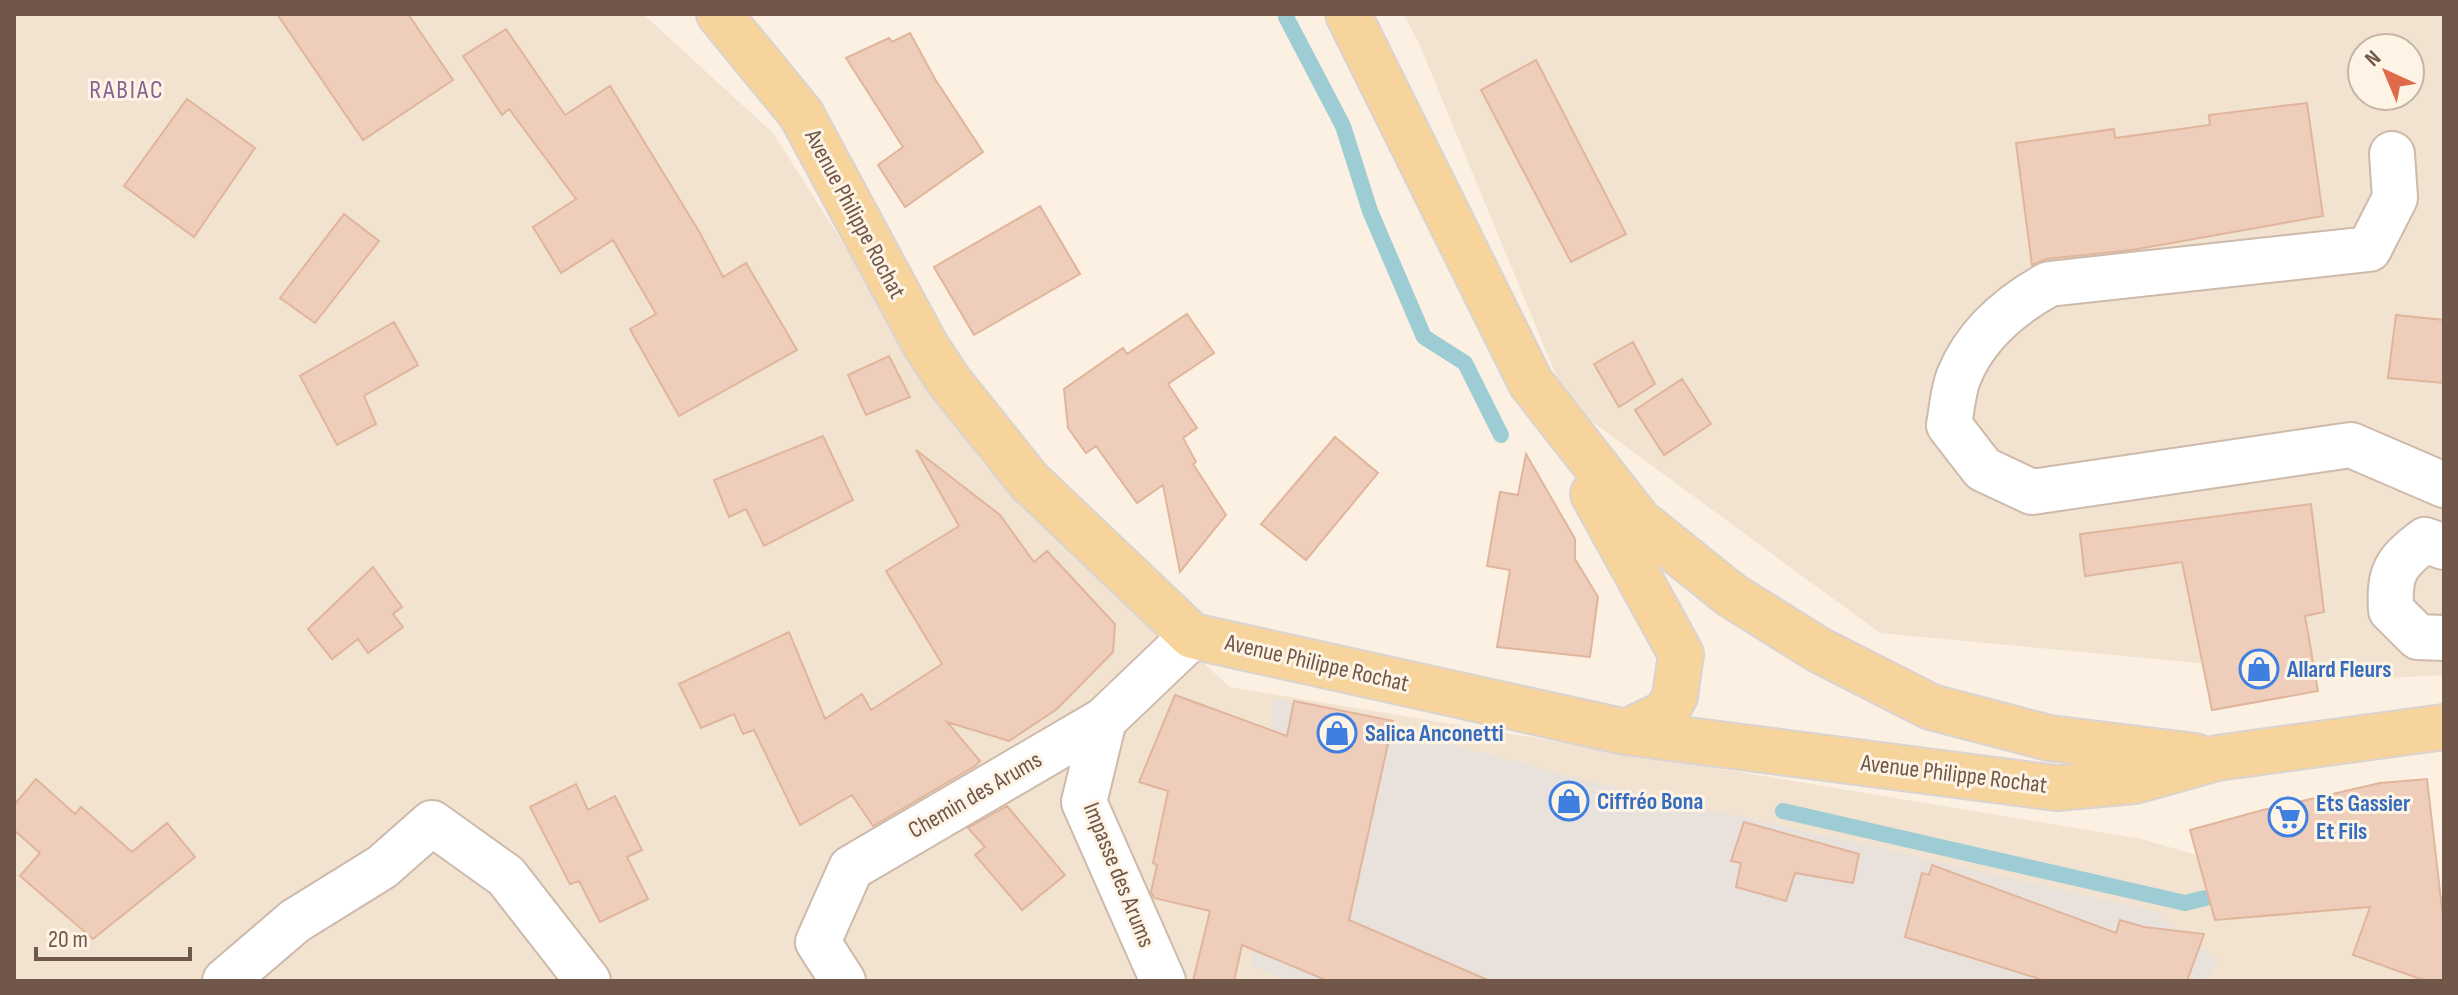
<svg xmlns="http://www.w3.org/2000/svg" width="2458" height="995" viewBox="0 0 2458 995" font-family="'Sofia Sans Condensed',sans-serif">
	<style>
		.residential { fill: #f2e2d0; fill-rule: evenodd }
		.industrial { fill: #e9e2dc }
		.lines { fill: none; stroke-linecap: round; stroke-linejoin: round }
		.stream { stroke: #9eccd4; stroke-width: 16 }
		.building { fill: #eeceba; stroke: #e0b59b; stroke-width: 2 }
		.minor-casing { stroke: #cdbaab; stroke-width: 48 }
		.primary-casing { stroke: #dad3d0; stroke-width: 48 }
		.minor { stroke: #fff; stroke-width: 44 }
		.primary { stroke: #f6d49c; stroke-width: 44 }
		.labels { text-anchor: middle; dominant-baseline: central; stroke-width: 6; stroke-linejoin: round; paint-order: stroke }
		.street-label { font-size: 24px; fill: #705749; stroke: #fef4e6 }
		.shop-label { font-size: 24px; font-weight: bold; fill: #366cbe; stroke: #fef4e6; text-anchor: start }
		.neighbourhood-label { font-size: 26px; letter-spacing: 2px; fill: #836593; stroke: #fef4e6 }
	</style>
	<rect width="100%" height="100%" fill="#fbf0e1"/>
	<path class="residential" d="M 14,14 L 643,14 L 773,133 L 982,462 L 1230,687 L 2141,839 L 2444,926 L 2444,981 L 14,981 Z
		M 1403,14 L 2444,14 L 2444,675 L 2367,679 L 1880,633 L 1568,404 L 1418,41 ZM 2362,48 L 2410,48 L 2410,96 L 2362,96 Z"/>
	<path class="industrial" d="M 1274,698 L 1591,782 L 2156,912 L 2218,960 L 2206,981 L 1288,981 L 1251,966 Z"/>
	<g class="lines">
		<path class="stream" d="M 1286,17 L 1343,126 L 1370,211 L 1424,337 L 1465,363 L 1501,435
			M 1783,811 L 2185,903 L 2230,892"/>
	</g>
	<path class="building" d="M 277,14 L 408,14 L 453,80 L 363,140 Z
		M 506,29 L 565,115 L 610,86 L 700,233 L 723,277 L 746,263 L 797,350 L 679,416 L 630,329 L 656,314 L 613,240 L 561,273 L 533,227 L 576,199 L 509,109 L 502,115 L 463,56 Z
		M 910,33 L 935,79 L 983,152 L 905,207 L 878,165 L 903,147 L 846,58 L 889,38 L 892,42 Z
		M 1536,60 L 1626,234 L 1571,262 L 1481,90 Z
		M 187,99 L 255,148 L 194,237 L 124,186 Z
		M 2307,103 L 2323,216 L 2132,250 L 2046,259 L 2032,265 L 2016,143 L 2114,129 L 2115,138 L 2210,125 L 2209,115 Z
		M 1040,206 L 1080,274 L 974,335 L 934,267 Z
		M 344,214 L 379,241 L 315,323 L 280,298 Z
		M 1187,314 L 1214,353 L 1168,384 L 1197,428 L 1183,438 L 1196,462 L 1193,464 L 1226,515 L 1180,572 L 1163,485 L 1137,503 L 1096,446 L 1086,453 L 1068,428 L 1064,389 L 1123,348 L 1127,354 Z
		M 2396,315 L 2444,320 L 2444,383 L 2388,378 Z
		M 394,322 L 418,365 L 364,396 L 376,424 L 337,445 L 300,376 Z
		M 1633,342 L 1655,384 L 1619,407 L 1594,364 Z
		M 889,356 L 910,397 L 866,415 L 848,375 Z
		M 1682,379 L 1711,424 L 1664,455 L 1635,410 Z
		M 823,436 L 853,500 L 764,546 L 746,509 L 729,517 L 714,480 Z
		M 1335,437 L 1378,473 L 1306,560 L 1261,524 Z
		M 916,450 L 1000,515 L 1034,562 L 1047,551 L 1115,624 L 1113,652 L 1057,709 L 1009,741 L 947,722 L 980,761 L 975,766 L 873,826 L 852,795 L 800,825 L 754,730 L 743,734 L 734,714 L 701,728 L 679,684 L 789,632 L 825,719 L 862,694 L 871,710 L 942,664 L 886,571 L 959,526 Z
		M 1526,454 L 1575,539 L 1575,559 L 1598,597 L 1590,657 L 1497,647 L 1510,570 L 1487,566 L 1500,492 L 1518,495 Z
		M 2311,504 L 2324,612 L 2305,616 L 2318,691 L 2212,710 L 2182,562 L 2085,576 L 2080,534 Z
		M 373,567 L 402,607 L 393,614 L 403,627 L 368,653 L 358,639 L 332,659 L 308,629 Z
		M 1175,695 L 1287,736 L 1294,701 L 1393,721 L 1349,920 L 1490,981 L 1328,981 L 1242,945 L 1234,981 L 1193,981 L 1210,911 L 1154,898 L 1151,892 L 1157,865 L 1153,863 L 1168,791 L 1139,782 Z
		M 36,779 L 75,814 L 81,807 L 132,852 L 167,823 L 195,857 L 93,939 L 20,876 L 40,853 L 14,830 L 14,805 Z
		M 2427,779 L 2444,926 L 2444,981 L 2426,981 L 2353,955 L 2370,907 L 2215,920 L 2190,830 L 2263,810 L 2380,783 Z
		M 576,784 L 588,810 L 615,796 L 642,850 L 627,857 L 648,899 L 600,922 L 579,881 L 570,884 L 530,807 Z
		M 1007,806 L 1065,875 L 1022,910 L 975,855 L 985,847 L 968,828 Z
		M 1744,822 L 1859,854 L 1853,883 L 1795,873 L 1786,901 L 1736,887 L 1741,863 L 1731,861 Z
		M 1932,865 L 2116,933 L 2120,920 L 2144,927 L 2204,934 L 2187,981 L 2046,981 L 1905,937 L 1922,873 L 1929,875 Z"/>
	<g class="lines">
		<g class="minor-casing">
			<path id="minor" d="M 2392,154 L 2395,198 L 2369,249 L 2049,284 C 2011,305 1976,334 1959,376 C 1953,390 1952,409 1949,425 L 1983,469 L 2032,492 L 2351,445 L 2444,485
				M 2444,547 L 2425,540 C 2395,563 2389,572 2391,610 L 2418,637 L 2444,638
				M 1104,720 L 1084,802 L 1163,981
				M 225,981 L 295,921 L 382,867 L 432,823 L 506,876 L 588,981
				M 843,981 L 818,942 L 851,868 L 1104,720 L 1192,636"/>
		</g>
		<g class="primary-casing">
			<path id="primary" d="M 719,14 L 801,114 L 926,346 L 949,381 L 1029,481 L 1192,636 L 1626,732 L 2056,788 L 2135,781 L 2217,758 L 2444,727
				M 1348,14 L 1531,383 L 1639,521 L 1731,595 L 1819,650 L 1931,707 L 2049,738 L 2195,756
				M 1593,494 L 1681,654 L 1675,696 L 1666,713 L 1626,732"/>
		</g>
		<use href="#minor" class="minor"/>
		<use href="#primary" class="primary"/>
	</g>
	<defs>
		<g id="shop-ring" transform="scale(2)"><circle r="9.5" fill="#fef4e6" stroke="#3f7fe0" stroke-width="1.5"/><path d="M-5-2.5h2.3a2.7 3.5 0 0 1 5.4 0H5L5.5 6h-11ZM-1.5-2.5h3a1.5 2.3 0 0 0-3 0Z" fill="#3f7fe0"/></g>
		<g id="supermarket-ring" transform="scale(2)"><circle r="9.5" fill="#fef4e6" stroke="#3f7fe0" stroke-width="1.5"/><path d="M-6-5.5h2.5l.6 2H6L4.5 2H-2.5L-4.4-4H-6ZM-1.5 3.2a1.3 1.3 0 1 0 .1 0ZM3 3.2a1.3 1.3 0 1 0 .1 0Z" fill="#3f7fe0"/></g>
	</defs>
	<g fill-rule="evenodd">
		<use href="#shop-ring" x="2259" y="669"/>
		<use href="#shop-ring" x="1337" y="733"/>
		<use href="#shop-ring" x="1569" y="801"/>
		<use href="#supermarket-ring" x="2288" y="817"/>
	</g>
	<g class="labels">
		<g class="street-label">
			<text transform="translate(855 214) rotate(62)">Avenue Philippe Rochat</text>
			<text transform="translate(1317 663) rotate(13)">Avenue Philippe Rochat</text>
			<text transform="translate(1954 774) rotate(7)">Avenue Philippe Rochat</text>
			<text transform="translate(975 795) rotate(-30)">Chemin des Arums</text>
			<text transform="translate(1119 875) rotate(68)">Impasse des Arums</text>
		</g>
		<g class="shop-label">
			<text x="2287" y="669">Allard Fleurs</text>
			<text x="1365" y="733">Salica Anconetti</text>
			<text x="1597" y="801">Ciffréo Bona</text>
			<text x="2316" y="803">Ets Gassier<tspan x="2316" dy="28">Et Fils</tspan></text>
		</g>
		<g class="neighbourhood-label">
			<text x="127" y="90">RABIAC</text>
		</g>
	</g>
	<rect width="2458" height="995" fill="none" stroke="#705749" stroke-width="32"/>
	<g transform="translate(2386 72) rotate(316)"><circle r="38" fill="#fef4e6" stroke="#c5b5a7" stroke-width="2"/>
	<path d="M0-6L14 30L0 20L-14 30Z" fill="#df6b4b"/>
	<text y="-12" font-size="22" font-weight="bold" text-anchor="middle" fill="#705749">N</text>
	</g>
	<path d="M36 947v12h154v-12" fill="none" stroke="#705749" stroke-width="4"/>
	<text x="48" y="947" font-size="24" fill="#705749" stroke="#fef4e6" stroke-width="6" paint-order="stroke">20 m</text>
</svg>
